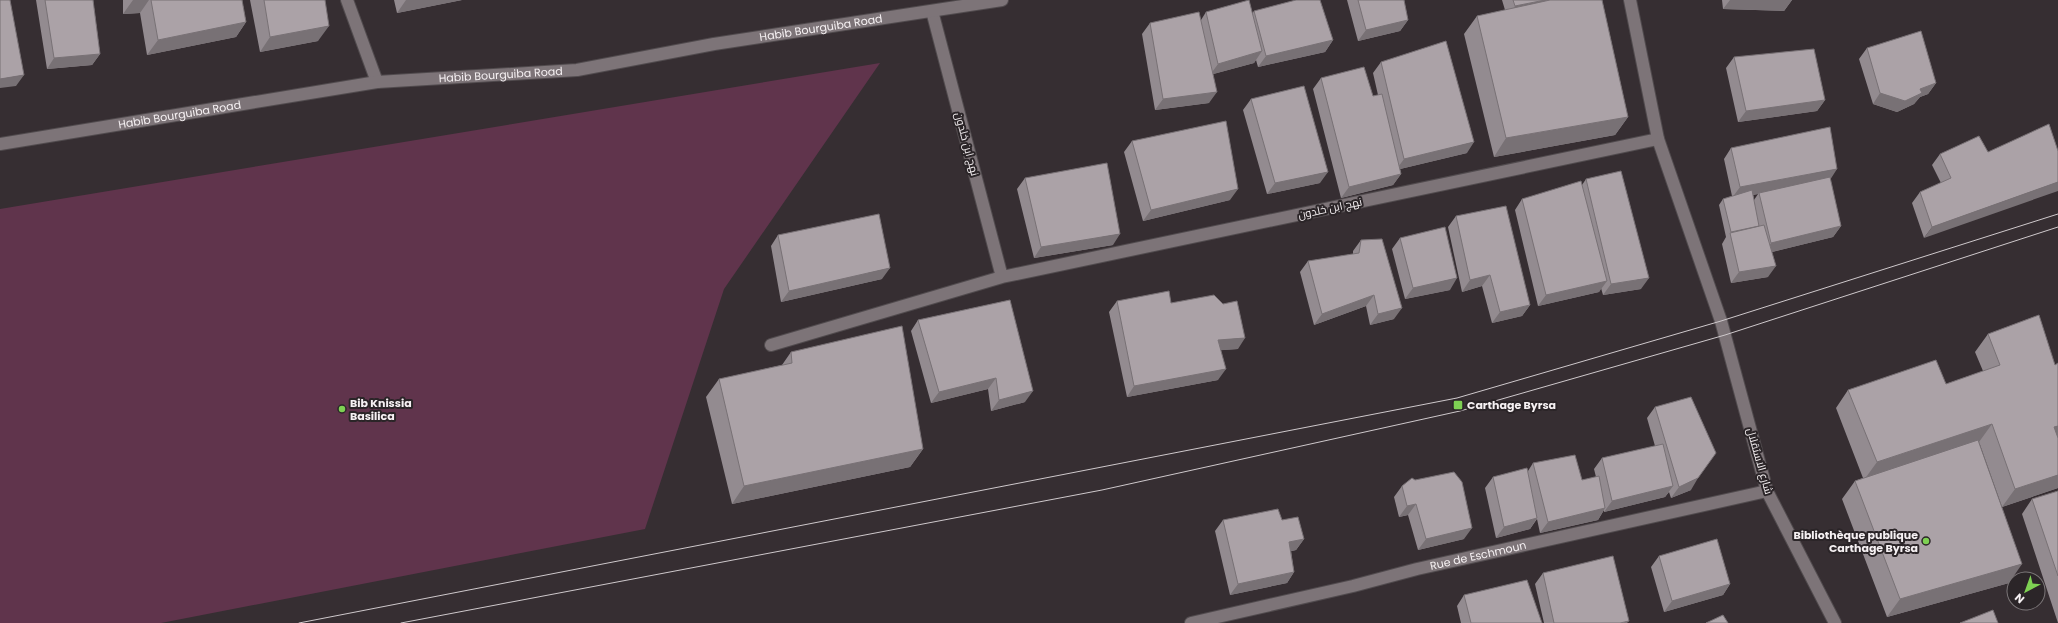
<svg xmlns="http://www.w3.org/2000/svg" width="2058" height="623" viewBox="0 0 2058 623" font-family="Poppins,Cairo,sans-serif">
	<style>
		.green { fill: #60344c }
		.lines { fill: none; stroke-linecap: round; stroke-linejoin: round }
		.minor-casing { stroke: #514b4e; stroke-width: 14 }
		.tertiary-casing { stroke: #514b4e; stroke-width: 14 }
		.secondary-casing { stroke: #514b4e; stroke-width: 14 }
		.minor { stroke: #7d7478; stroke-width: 12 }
		.tertiary { stroke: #7d7478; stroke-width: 12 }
		.secondary { stroke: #7d7478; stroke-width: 12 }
		.tram { stroke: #cfc9cc; stroke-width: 1 }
		.wall { fill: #938b90; fill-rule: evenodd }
		.shaded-wall { fill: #787175 }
		.building { fill: #aba2a7; stroke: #787175 }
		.poi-dot { fill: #7ed153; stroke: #2b2528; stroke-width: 1.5 }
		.labels { text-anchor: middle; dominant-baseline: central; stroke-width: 4; stroke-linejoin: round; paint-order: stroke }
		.street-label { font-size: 11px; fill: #f6f1f3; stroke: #2b2528 }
		.poi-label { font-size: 11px; font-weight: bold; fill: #f6f1f3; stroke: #2b2528; text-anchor: start }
	</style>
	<rect width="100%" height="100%" fill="#362e32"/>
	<path class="green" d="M 880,63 L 724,289 L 645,529 L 161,623 L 0,623 L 0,209 Z"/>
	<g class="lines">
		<g class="minor-casing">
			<path id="minor" d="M 347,0 L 377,82
				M 932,11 L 1002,277
				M 771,345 L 1002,277 L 1658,139"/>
		</g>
		<g class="tertiary-casing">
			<g id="tertiary">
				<path d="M 1630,0 L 1658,139 L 1721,321 L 1767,491 L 1835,623"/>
				<path id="s1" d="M 1191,623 L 1353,586 L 1417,569 L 1767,491"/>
			</g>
		</g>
		<g class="secondary-casing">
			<g id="secondary">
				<path id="s2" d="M 0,144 L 377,82 L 577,70 L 714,44 L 1002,0"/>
			</g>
		</g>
		<use href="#minor" class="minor"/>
		<use href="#tertiary" class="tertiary"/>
		<use href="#secondary" class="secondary"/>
		<path class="tram" d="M 299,623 L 1457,398 L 1721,321 L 2058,214
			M 401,623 L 1102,490 L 1460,411 L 1725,335 L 2058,227"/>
	</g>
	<path class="wall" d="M 36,0 L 93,0 L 100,54 L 92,65 L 47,69 Z
		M 123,0 L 242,0 L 246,22 L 236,37 L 147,55 L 140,13 L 123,14 Z
		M 250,0 L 325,0 L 318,41 L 260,52 Z
		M 394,0 L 462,0 L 397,13 Z
		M 1347,0 L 1404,0 L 1408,20 L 1400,31 L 1358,41 Z
		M 1502,0 L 1602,0 L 1628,117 L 1615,135 L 1494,157 L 1464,34 L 1477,16 L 1505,10 Z
		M 1722,0 L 1792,0 L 1784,11 L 1723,9 Z
		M 1254,11 L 1333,40 L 1325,52 L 1258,67 L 1256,60 L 1254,63 L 1213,74 L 1209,103 L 1155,110 L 1142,34 L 1150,23 L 1201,20 L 1206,12 L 1252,14 Z
		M 1867,48 L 1936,83 L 1928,94 L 1920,97 L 1914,104 L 1897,112 L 1873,104 L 1859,59 Z
		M 1734,57 L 1825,100 L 1817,111 L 1738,122 L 1726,68 Z
		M 1381,62 L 1467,153 L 1400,169 L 1401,174 L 1393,185 L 1341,198 L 1313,89 L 1321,78 L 1373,96 L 1378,95 L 1373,73 Z
		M 1251,99 L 1320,183 L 1267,194 L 1243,110 Z
		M 1132,141 L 1230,200 L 1143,221 L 1124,152 Z
		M 1731,148 L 1830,179 L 1841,226 L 1833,237 L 1772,252 L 1768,277 L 1731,283 L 1722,244 L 1726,237 L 1719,205 L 1723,199 L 1732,196 L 1724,159 ZM 1758,194 L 1754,200 L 1753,195 Z
		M 1988,152 L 1924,238 L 1912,203 L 1920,192 L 1941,183 L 1932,165 L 1940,154 Z
		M 1025,178 L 1113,245 L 1034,258 L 1017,189 Z
		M 1586,179 L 1641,289 L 1603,295 L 1601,288 L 1599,292 L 1538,306 L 1515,210 L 1522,199 L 1582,185 Z
		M 1456,216 L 1530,305 L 1522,316 L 1492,323 L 1482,286 L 1462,292 L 1448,227 Z
		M 778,235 L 882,279 L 781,302 L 771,246 Z
		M 1400,238 L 1450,290 L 1405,299 L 1392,249 Z
		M 1361,240 L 1394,319 L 1370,325 L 1366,306 L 1314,325 L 1300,272 L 1308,261 L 1353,254 L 1353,251 Z
		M 1010,300 L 1025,402 L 991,411 L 988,389 L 931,403 L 911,331 L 918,320 Z
		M 1117,301 L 1171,303 L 1238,349 L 1221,350 L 1218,380 L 1127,397 L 1109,312 Z
		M 1988,334 L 2058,488 L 2002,507 L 1979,442 L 2009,583 L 1887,617 L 1842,499 L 1855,481 L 1863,478 L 1836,408 L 1848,390 L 1946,384 L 1983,371 L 1975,352 Z
		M 791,352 L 923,449 L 910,467 L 732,504 L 706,397 L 719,379 L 782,365 Z
		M 1655,407 L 1691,490 L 1671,498 L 1669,492 L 1665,497 L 1604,512 L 1604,510 L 1598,520 L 1540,533 L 1537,519 L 1530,529 L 1496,538 L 1485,488 L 1493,477 L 1528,471 L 1533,463 L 1582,480 L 1596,477 L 1594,469 L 1602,458 L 1655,446 L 1647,418 Z
		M 1402,486 L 1464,539 L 1418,550 L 1408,515 L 1399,517 L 1394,497 Z
		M 2058,491 L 2058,623 L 2022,514 L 2032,499 Z
		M 1223,520 L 1282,520 L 1304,539 L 1296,550 L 1291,551 L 1294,572 L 1287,583 L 1230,595 L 1215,531 Z
		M 1659,556 L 1730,584 L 1723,595 L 1664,612 L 1651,567 Z
		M 1543,573 L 1627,623 L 1544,623 L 1535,584 Z
		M 1464,595 L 1542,623 L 1461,623 L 1457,606 Z"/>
	<path class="shaded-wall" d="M 133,0 L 149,0 L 140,13 L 123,14 Z
		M 406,0 L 462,0 L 397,13 Z
		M 1545,0 L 1568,0 L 1507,17 L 1515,6 Z
		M 1730,0 L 1792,0 L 1784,11 L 1723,9 Z
		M 1408,20 L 1400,31 L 1358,41 L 1366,30 Z
		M 246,22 L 236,37 L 147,55 L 158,40 Z
		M 329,26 L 318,41 L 260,52 L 270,37 Z
		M 1333,40 L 1325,52 L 1258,67 L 1266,56 Z
		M 1262,51 L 1254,63 L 1210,75 L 1218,64 Z
		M 100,54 L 92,65 L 47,69 L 54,58 Z
		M 24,75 L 16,86 L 0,88 L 0,79 Z
		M 1936,83 L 1928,94 L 1920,97 L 1914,104 L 1897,112 L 1873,104 L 1880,93 L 1920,89 Z
		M 1217,92 L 1209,103 L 1155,110 L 1163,99 Z
		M 1825,100 L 1817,111 L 1738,122 L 1746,111 Z
		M 1628,117 L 1615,135 L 1494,157 L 1506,138 Z
		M 1474,142 L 1467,153 L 1396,170 L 1404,159 Z
		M 1837,169 L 1830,180 L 1759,193 L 1758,194 L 1732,198 L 1740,187 Z
		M 1328,172 L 1320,183 L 1267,194 L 1275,183 Z
		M 1401,174 L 1393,185 L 1341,198 L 1349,187 Z
		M 2058,182 L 2058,191 L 1924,238 L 1932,227 Z
		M 1238,189 L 1230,200 L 1143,221 L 1151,210 Z
		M 1841,226 L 1833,237 L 1764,254 L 1771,243 Z
		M 1120,234 L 1113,245 L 1034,258 L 1041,247 Z
		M 1776,266 L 1768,277 L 1731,283 L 1739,272 Z
		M 890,268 L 882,279 L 781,302 L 789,291 Z
		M 1490,275 L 1482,286 L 1462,292 L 1470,280 Z
		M 1457,278 L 1450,290 L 1405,299 L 1413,288 Z
		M 1649,278 L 1641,289 L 1603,295 L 1611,284 Z
		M 1607,281 L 1599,292 L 1538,306 L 1546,295 Z
		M 1374,295 L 1366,306 L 1314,325 L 1322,314 Z
		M 1530,305 L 1522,316 L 1492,323 L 1500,312 Z
		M 1402,308 L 1394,319 L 1370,325 L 1378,314 Z
		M 1245,338 L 1238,349 L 1210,351 L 1218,340 Z
		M 1226,369 L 1218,380 L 1127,397 L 1134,386 Z
		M 996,378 L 988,389 L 931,403 L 939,392 Z
		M 1033,391 L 1025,402 L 991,411 L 999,400 Z
		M 1992,424 L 1979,442 L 1864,480 L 1877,462 Z
		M 2058,426 L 2058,440 L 2054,427 Z
		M 923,449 L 910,467 L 732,504 L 744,486 Z
		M 2058,475 L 2058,488 L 2002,507 L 2015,489 Z
		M 1698,478 L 1691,490 L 1671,498 L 1679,487 Z
		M 1673,486 L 1665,497 L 1604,512 L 1612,501 Z
		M 1416,504 L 1408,515 L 1399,517 L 1407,506 Z
		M 1605,508 L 1598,520 L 1540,533 L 1548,522 Z
		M 1537,518 L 1530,529 L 1496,538 L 1504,527 Z
		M 1472,528 L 1464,539 L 1418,550 L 1426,539 Z
		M 1304,539 L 1296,550 L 1281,554 L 1289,542 Z
		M 2022,564 L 2009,583 L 1887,617 L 1900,599 Z
		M 1294,572 L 1287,583 L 1230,595 L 1238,584 Z
		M 1730,584 L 1723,595 L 1664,612 L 1672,601 Z
		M 1629,621 L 1627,623 L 1620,623 Z"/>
	<path class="building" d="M 0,0 L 10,0 L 24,75 L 0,79 Z
		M 45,0 L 93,0 L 100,54 L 54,58 Z
		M 151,0 L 242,0 L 246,22 L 158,40 Z
		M 264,0 L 325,0 L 329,26 L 270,37 Z
		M 1249,0 L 1262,51 L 1218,64 L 1206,12 Z
		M 1296,0 L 1320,0 L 1333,40 L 1266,56 L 1254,11 Z
		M 1358,0 L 1404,0 L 1408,20 L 1366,30 Z
		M 1513,0 L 1545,0 L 1515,6 Z
		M 1550,0 L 1602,0 L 1628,117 L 1506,138 L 1477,16 Z
		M 1199,12 L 1217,92 L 1163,99 L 1150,23 Z
		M 1921,31 L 1936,83 L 1920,89 L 1922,93 L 1905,101 L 1880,93 L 1867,48 Z
		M 1446,41 L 1474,142 L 1404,159 L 1381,62 Z
		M 1814,49 L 1825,100 L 1746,111 L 1734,57 Z
		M 1364,67 L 1373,96 L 1382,94 L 1401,174 L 1349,187 L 1321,78 Z
		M 1304,86 L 1328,172 L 1275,183 L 1251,99 Z
		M 1226,121 L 1238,189 L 1151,210 L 1132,141 Z
		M 2049,124 L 2058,151 L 2058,182 L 1932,227 L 1920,192 L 1951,178 L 1940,154 L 1979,136 L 1988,152 Z
		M 1830,127 L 1837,169 L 1740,187 L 1731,148 Z
		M 1107,163 L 1120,234 L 1041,247 L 1025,178 Z
		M 1621,171 L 1649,278 L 1611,284 L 1586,179 Z
		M 1830,177 L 1841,226 L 1771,243 L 1759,193 Z
		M 1581,181 L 1607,281 L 1546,295 L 1522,199 Z
		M 1752,190 L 1759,226 L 1731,232 L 1723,199 Z
		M 1506,206 L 1530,305 L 1500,312 L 1490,275 L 1470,280 L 1456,216 Z
		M 879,214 L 890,268 L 789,291 L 778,235 Z
		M 1764,225 L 1776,266 L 1739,272 L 1730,233 Z
		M 1445,227 L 1457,278 L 1413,288 L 1400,238 Z
		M 1382,239 L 1402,308 L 1378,314 L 1374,295 L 1322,314 L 1308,261 L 1359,253 L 1361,240 Z
		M 1169,291 L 1171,303 L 1214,295 L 1223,304 L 1237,301 L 1245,338 L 1218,340 L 1226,369 L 1134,386 L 1117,301 Z
		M 1010,300 L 1033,391 L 999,400 L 996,378 L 939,392 L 918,320 Z
		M 2039,315 L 2055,365 L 2058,363 L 2058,426 L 2054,427 L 2058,438 L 2058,475 L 2015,489 L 1992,424 L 1877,462 L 1848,390 L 1936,360 L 1946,384 L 2000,365 L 1988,334 Z
		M 902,326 L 923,449 L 744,486 L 719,379 L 792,363 L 791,352 Z
		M 1691,397 L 1716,453 L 1698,478 L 1679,487 L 1655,407 Z
		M 1978,440 L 2022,564 L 1900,599 L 1855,481 Z
		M 1663,444 L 1673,486 L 1612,501 L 1602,458 Z
		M 1575,455 L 1582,480 L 1599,476 L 1605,508 L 1548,522 L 1533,463 Z
		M 1527,468 L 1537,518 L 1504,527 L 1493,477 Z
		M 1454,472 L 1462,482 L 1472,528 L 1426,539 L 1416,504 L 1407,506 L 1402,486 L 1412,478 L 1415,480 Z
		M 2058,491 L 2058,576 L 2032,499 Z
		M 1278,509 L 1282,520 L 1298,517 L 1304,539 L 1289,542 L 1294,572 L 1238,584 L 1223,520 Z
		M 1717,539 L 1730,584 L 1672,601 L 1659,556 Z
		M 1613,556 L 1629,621 L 1620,623 L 1554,623 L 1543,573 Z
		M 1527,580 L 1542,623 L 1471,623 L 1464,595 Z
		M 1993,610 L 1998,623 L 1960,623 Z
		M 1723,615 L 1728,623 L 1706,623 Z"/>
	<g class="poi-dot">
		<rect x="1453" y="400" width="10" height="10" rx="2"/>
		<circle cx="342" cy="409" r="4"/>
		<circle cx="1926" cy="541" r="4"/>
	</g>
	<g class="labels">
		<g class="street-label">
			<text stroke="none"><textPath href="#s2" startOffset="830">Habib Bourguiba Road</textPath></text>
			<text stroke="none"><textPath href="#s2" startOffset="506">Habib Bourguiba Road</textPath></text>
			<text stroke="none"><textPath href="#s2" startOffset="182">Habib Bourguiba Road</textPath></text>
			<text transform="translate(967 144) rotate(75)">نهج ابن خلدون</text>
			<text transform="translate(1330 208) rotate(-12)">نهج ابن خلدون</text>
			<text transform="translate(1760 461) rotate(74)">شارع الاستقلال</text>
			<text stroke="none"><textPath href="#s1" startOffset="295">Rue de Eschmoun</textPath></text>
		</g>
		<g class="poi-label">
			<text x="350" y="403">Bib Knissia<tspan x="350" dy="13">Basilica</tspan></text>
			<text x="1467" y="405">Carthage Byrsa</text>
			<text x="1918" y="535" text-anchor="end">Bibliothèque publique<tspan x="1918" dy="13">Carthage Byrsa</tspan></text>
		</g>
	</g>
	<g transform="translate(2026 591) rotate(221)"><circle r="19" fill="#2b2528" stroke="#7c7779"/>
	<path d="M0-3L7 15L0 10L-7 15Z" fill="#7ed153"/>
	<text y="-6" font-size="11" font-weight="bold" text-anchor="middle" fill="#f6f1f3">N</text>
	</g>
</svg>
